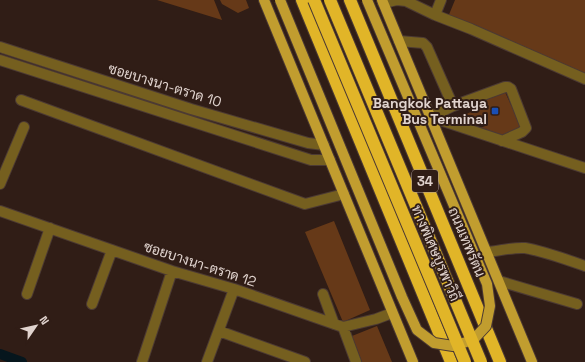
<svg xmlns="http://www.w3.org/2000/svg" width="585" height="362" viewBox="0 0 585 362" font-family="'Space Grotesk',Sarabun,sans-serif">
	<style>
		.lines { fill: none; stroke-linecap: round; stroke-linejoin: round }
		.canal { stroke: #06161d; stroke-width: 10 }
		.building { fill: #663918 }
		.minor-casing { stroke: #4c3a33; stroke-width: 12 }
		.major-casing { stroke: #4c3a33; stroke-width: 12 }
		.highway-casing { stroke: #4c3a33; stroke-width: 14 }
		.minor { stroke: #755f1f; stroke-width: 10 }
		.major { stroke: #c19d2f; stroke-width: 10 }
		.highway { stroke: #e1b528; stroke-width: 12 }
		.major-bridge-casing { stroke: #4c3a33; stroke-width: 12; stroke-linecap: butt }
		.highway-bridge-casing { stroke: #4c3a33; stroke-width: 14; stroke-linecap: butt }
		.major-bridge { stroke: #c19d2f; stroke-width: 10 }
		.highway-bridge { stroke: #e1b528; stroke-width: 12 }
		.transit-dot { fill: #1a4fb4; stroke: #301d16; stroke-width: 1.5 }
		.labels { text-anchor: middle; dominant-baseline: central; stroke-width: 4; stroke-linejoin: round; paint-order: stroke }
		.shield { fill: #301d16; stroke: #ab9c97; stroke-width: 1 }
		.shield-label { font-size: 13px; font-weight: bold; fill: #e0d3ce }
		.street-label { font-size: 14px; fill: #e0d3ce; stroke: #301d16 }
		.poi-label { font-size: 14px; font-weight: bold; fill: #e0d3ce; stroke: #301d16; text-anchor: end }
	</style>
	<rect width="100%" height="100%" fill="#301d16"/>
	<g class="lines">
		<path class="canal" d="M 0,354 L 22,362"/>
	</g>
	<path class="building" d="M 158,0 L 214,0 L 222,20 L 157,0 Z
		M 220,0 L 246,0 L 249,8 L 238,13 L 222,4 Z
		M 455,0 L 585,0 L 585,73 L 448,17 Z
		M 505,92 L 511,105 L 513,104 L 523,128 L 505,136 L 480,128 L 488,125 L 485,118 L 467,124 L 464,115 L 482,107 L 480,102 Z
		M 334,221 L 370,310 L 343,322 L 305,232 Z
		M 377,326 L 392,362 L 362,362 L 352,336 Z"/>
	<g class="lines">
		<g class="minor-casing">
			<path id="minor" d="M 383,3 L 397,0 L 406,1 L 435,15 L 471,29 L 585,79
				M 435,15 L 441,0
				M 399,41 L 423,43 L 427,47 L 453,106
				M 0,47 L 191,109 L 308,143 L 324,145
				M 0,60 L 311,160 L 330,160
				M 21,100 L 305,204 L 344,194
				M 431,117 L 585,168
				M 431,117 L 453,106 L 505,87 L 508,87 L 511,89 L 526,128 L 522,132 L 502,141
				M 0,184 L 24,127
				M 0,211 L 172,271 L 234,289 L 343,327 L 376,319 L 392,313
				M 487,252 C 499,251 513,247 525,248 C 543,251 568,260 585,266
				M 499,281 L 577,304
				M 27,294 L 50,228
				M 323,294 L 334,324
				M 92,304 L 112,250
				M 343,327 L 356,362
				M 219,331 L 305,362
				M 142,362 L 172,271
				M 207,362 L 234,289"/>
		</g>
		<g class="major-casing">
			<path id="major" d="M 264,0 L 413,362
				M 382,0 L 532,362"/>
		</g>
		<g class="highway-casing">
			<path id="highway" d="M 302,0 L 451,362
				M 350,0 L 500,362"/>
		</g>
		<use href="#minor" class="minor"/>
		<use href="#major" class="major"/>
		<use href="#highway" class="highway"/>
		<g class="major-bridge-casing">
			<path id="major-bridge" d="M 280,0 L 402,297 L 417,330 L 434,343 L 453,346 L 473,340 L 486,326 L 490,306 L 487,284 L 367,0"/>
		</g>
		<g class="highway-bridge-casing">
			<path id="highway-bridge" d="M 314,0 L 465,362
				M 330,0 L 481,362"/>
		</g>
		<use href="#major-bridge" class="major-bridge"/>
		<use href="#highway-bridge" class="highway-bridge"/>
	</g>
	<rect class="transit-dot" x="491" y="107" width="8" height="8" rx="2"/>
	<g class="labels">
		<rect class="shield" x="412" y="170" width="26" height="22" rx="3"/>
		<g class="shield-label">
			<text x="425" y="181">34</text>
		</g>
		<g class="street-label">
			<text transform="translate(165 85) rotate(17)">ซอยบางนา-ตราด 10</text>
			<text transform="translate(467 242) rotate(67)">ถนนเทพรัตน</text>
			<text transform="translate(436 253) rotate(67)">ทางพิเศษบูรพาวิถี</text>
			<text transform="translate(200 264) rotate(18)">ซอยบางนา-ตราด 12</text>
		</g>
		<g class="poi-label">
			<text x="487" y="103">Bangkok Pattaya<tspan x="487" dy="16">Bus Terminal</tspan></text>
		</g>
	</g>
	<g transform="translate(36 326) rotate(56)" stroke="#301d16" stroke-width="3" paint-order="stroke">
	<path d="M0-3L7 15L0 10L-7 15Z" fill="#e0d3ce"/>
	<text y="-6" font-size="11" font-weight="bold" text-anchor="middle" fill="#e0d3ce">N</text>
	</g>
</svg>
